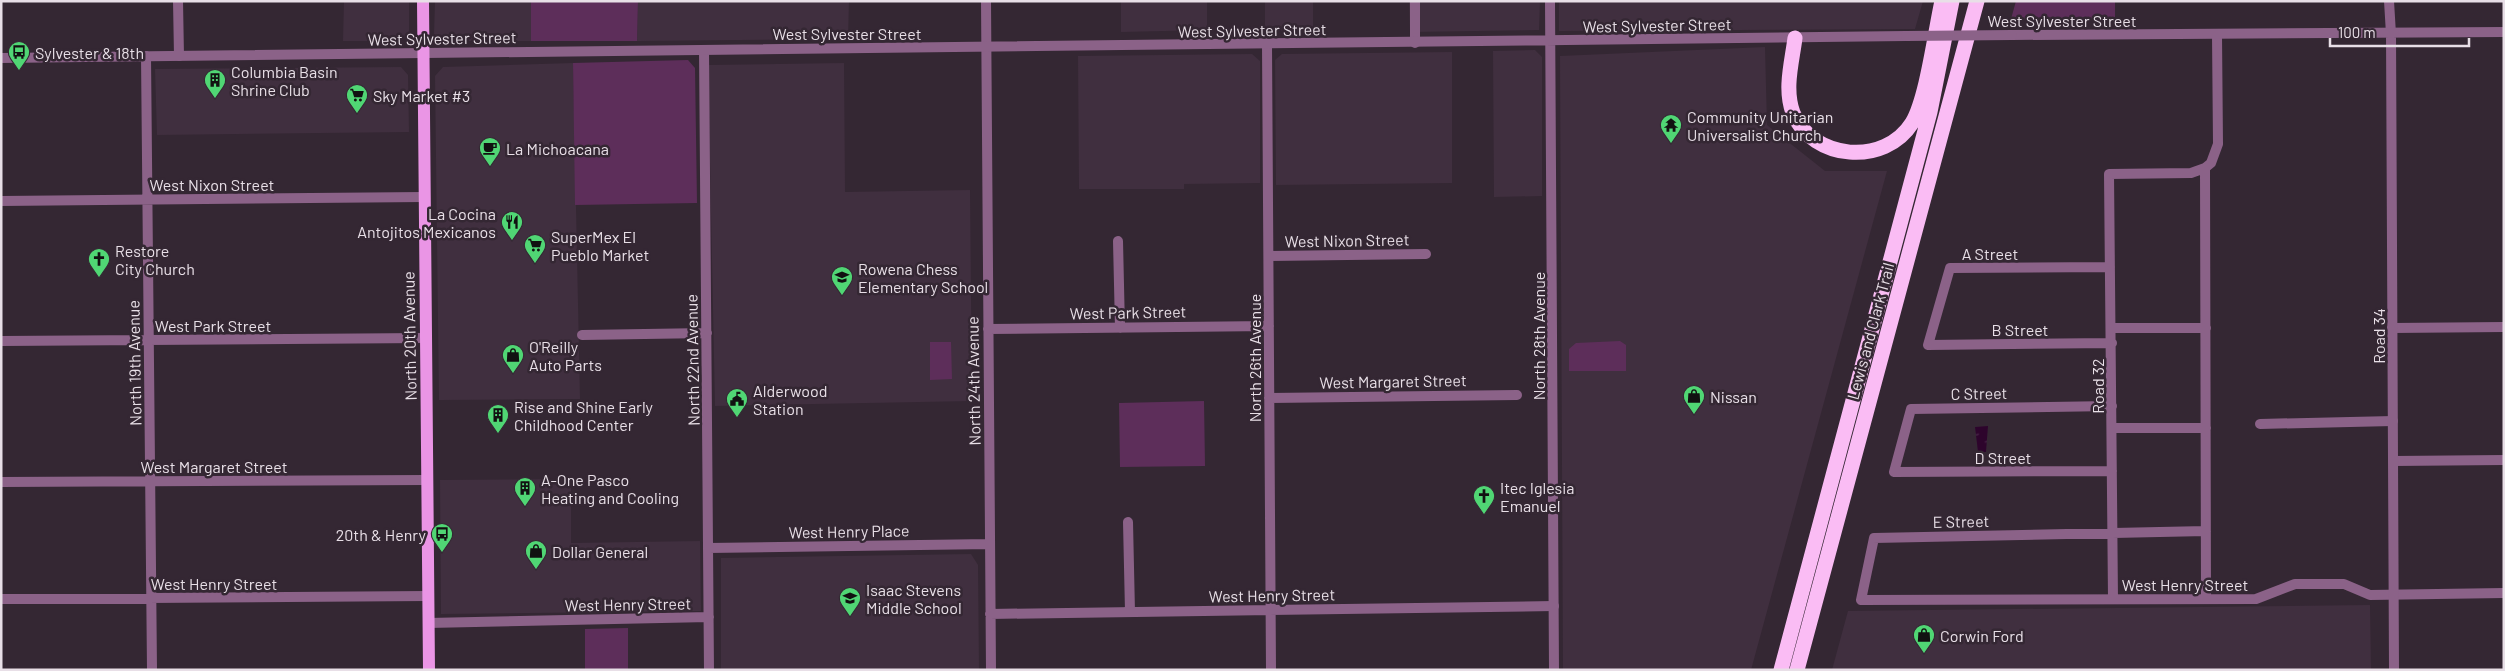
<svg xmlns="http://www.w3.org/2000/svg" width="2505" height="671" viewBox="0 0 2505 671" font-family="Barlow,sans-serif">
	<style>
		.built { fill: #402f3f }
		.green { fill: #5d2e5a }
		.water { fill: url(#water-ripples) }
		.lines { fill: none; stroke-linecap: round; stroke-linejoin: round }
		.minor { stroke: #8b6288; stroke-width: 10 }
		.tertiary { stroke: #8b6288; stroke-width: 10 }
		.primary { stroke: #ea95e5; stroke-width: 12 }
		.motorway { stroke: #fabcf4; stroke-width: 15 }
		.tertiary-bridge { stroke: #8b6288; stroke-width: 10 }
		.labels { text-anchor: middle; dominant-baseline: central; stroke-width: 5; stroke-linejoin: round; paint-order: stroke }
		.street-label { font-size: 16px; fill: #e8dfe7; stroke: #342733 }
		.poi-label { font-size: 16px; fill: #e8dfe7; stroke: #342733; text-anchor: start }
	</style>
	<defs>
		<pattern id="water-ripples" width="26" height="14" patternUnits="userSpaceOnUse" patternTransform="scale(1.25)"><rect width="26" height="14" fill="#2d042c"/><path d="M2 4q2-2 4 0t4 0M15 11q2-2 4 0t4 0" fill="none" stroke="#4b284b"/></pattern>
	</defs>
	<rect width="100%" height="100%" fill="#342733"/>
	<path class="built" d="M 344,1 L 409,1 L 409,32 L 405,38 L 400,41 L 343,41 Z
		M 435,1 L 531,1 L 531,41 L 443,41 L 434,34 Z
		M 638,1 L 849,1 L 848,39 L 637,41 Z
		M 1121,1 L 1207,1 L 1207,30 L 1121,32 Z
		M 1265,1 L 1313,1 L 1313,32 L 1265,30 Z
		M 1409,1 L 1540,1 L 1539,30 L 1410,32 Z
		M 1559,1 L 1923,1 L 1915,29 L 1559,31 Z
		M 1765,47 L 1767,125 L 1825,171 L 1887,171 L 1751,670 L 1563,670 L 1560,56 Z
		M 1535,50 L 1542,57 L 1542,196 L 1494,197 L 1493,51 Z
		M 1452,52 L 1452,183 L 1276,185 L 1275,60 L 1282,54 Z
		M 1252,54 L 1260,61 L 1260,183 L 1184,184 L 1184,189 L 1079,189 L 1078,56 Z
		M 573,63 L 580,399 L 439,400 L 435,76 L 443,67 Z
		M 844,63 L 845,192 L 970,190 L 972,401 L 715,406 L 708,65 Z
		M 401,67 L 408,75 L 409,132 L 157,135 L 155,69 Z
		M 571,479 L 571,543 L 700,541 L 701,611 L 441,614 L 440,480 Z
		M 971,554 L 978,565 L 979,670 L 721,670 L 721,558 Z
		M 2370,605 L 2371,670 L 1832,670 L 1848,611 Z"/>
	<path class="green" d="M 531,1 L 638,1 L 637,41 L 531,41 Z
		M 2016,1 L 2115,1 L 2115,20 L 2011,19 Z
		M 688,60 L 695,68 L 697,203 L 575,205 L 573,63 Z
		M 1620,341 L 1626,345 L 1626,371 L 1569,371 L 1569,349 L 1576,343 Z
		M 930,342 L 951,342 L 952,379 L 930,380 Z
		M 1204,401 L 1205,466 L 1120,467 L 1119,403 Z
		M 628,628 L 628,670 L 585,670 L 585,629 Z"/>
	<path class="water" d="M 1988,426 L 1986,452 L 1978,452 L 1975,427 Z"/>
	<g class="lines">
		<path class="minor" d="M 178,1 L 179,56
			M 986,1 L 991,670
			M 2389,1 L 2391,34
			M 1415,43 L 1415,1
			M 1267,45 L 1271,670
			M 704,50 L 709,670
			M 146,56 L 152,670
			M 2205,168 L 2206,599
			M 1,201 L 424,197
			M 1118,241 L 1120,328
			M 1269,256 L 1426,254
			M 2110,267 L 1950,268 L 1928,345 L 2112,343
			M 2112,328 L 2206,328
			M 2392,328 L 2504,327
			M 988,329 L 1269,326
			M 582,335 L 707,333
			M 1,341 L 425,338
			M 1269,398 L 1517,395
			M 2112,406 L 1911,409 L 1894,472 L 2112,471
			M 2260,424 L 2393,421
			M 2112,428 L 2206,428
			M 2393,461 L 2504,460
			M 1,482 L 427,480
			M 1128,522 L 1130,612
			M 2206,531 L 1874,538 L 1861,600 L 2256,599 L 2295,584 L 2344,584 L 2370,595 L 2504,593
			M 708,548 L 990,544
			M 1,599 L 428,596
			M 2113,599 L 2109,174 L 2191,173 L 2205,168 L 2211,163 L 2218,144 L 2217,35
			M 990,614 L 1554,606
			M 428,623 L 709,617"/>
		<path class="tertiary" d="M 1550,1 L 1554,670
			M 2391,34 L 2394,670
			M 2012,35 L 2504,32
			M 1,58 L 1906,36"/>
		<path class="primary" d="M 423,1 L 429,670"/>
		<path class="motorway" d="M 1795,38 C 1792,62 1784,89 1793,113 C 1813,161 1885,166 1912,123 C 1927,98 1935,32 1942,1
			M 1781,670 L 1930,112 L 1952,1
			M 1797,670 L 1977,1"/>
		<path class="tertiary-bridge" d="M 1906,36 L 2012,35"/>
	</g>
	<defs>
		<g id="bus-pin" transform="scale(1.125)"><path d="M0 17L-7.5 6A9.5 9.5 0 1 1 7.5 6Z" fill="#50d674" stroke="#342733"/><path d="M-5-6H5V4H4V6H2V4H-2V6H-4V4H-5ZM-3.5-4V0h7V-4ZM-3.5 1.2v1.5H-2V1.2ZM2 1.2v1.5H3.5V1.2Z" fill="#111"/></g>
		<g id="building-pin" transform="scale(1.125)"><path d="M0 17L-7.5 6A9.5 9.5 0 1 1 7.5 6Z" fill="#50d674" stroke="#342733"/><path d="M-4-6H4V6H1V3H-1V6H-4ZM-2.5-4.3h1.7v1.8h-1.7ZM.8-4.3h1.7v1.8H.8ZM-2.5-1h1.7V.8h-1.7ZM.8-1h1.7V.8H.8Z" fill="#111"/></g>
		<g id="supermarket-pin" transform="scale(1.125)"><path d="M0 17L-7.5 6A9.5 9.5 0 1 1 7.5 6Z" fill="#50d674" stroke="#342733"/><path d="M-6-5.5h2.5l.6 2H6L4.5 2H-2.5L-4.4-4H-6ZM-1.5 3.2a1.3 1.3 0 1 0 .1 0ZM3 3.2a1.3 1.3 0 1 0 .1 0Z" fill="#111"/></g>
		<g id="temple-pin" transform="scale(1.125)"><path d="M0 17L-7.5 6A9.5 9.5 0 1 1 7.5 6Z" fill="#50d674" stroke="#342733"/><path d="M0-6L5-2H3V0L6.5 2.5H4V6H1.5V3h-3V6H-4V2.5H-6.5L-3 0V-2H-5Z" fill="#111"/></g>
		<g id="cafe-pin" transform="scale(1.125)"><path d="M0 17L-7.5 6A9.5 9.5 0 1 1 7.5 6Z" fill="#50d674" stroke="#342733"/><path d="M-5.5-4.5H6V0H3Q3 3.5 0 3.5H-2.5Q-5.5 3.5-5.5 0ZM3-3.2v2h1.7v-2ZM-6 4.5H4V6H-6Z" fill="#111"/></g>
		<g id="restaurant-pin" transform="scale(1.125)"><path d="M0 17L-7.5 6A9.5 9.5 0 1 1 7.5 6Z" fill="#50d674" stroke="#342733"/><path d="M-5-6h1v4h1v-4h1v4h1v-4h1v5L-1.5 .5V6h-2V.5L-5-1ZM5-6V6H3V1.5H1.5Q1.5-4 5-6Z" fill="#111"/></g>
		<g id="church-pin" transform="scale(1.125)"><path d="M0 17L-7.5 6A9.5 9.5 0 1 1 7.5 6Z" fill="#50d674" stroke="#342733"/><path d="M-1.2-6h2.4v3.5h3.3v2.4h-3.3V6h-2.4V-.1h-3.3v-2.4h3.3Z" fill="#111"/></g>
		<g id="school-pin" transform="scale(1.125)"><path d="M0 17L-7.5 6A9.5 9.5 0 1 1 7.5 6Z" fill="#50d674" stroke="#342733"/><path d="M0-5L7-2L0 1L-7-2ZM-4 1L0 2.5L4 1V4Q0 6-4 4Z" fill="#111"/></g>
		<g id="shop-pin" transform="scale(1.125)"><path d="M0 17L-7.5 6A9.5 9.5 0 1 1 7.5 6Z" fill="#50d674" stroke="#342733"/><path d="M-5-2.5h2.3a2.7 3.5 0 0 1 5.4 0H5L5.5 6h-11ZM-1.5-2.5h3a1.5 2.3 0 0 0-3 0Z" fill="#111"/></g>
		<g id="civic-pin" transform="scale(1.125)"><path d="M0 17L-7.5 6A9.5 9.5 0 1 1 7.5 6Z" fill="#50d674" stroke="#342733"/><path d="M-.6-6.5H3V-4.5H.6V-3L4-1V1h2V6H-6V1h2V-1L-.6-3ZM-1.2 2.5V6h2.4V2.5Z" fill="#111"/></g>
	</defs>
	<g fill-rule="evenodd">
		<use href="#bus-pin" x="19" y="52"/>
		<use href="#building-pin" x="215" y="80"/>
		<use href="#supermarket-pin" x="357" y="95"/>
		<use href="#temple-pin" x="1671" y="125"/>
		<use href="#cafe-pin" x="490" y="148"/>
		<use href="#restaurant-pin" x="512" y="222"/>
		<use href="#supermarket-pin" x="535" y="245"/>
		<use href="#church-pin" x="99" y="259"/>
		<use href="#school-pin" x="842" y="277"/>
		<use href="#shop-pin" x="513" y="355"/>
		<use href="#shop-pin" x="1694" y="396"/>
		<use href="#civic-pin" x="737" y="399"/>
		<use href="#building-pin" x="498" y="415"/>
		<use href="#building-pin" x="525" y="488"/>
		<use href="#church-pin" x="1484" y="496"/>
		<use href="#bus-pin" x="442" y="534"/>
		<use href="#shop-pin" x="536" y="551"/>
		<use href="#school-pin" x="850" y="598"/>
		<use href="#shop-pin" x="1924" y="635"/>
	</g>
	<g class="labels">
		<g class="street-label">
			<text x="2062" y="20">West Sylvester Street</text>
			<text transform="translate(1657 25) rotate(-1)">West Sylvester Street</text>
			<text transform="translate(1252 30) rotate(-1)">West Sylvester Street</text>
			<text x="847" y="33">West Sylvester Street</text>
			<text transform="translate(442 38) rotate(-1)">West Sylvester Street</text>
			<text x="212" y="184">West Nixon Street</text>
			<text transform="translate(1347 240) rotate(-1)">West Nixon Street</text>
			<text x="1990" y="253">A Street</text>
			<text transform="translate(1128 312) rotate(-1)">West Park Street</text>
			<text x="213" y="325">West Park Street</text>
			<text x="2020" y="329">B Street</text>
			<text transform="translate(1870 331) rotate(-75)">Lewis and Clark Trail</text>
			<text transform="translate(409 336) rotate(-91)">North 20th Avenue</text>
			<text transform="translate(1538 336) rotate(-90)">North 28th Avenue</text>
			<text transform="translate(2378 336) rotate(-90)">Road 34</text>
			<text transform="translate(1254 358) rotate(-90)">North 26th Avenue</text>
			<text transform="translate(692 360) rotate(-91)">North 22nd Avenue</text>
			<text transform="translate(134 363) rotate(-91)">North 19th Avenue</text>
			<text transform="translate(973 381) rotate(-91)">North 24th Avenue</text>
			<text transform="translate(1393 381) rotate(-1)">West Margaret Street</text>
			<text transform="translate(2097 386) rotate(-90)">Road 32</text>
			<text transform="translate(1979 393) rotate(-1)">C Street</text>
			<text x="2003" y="457">D Street</text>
			<text x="214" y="466">West Margaret Street</text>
			<text transform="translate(1961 521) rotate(-1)">E Street</text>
			<text transform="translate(849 531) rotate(-1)">West Henry Place</text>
			<text x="214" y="583">West Henry Street</text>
			<text x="2185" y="584">West Henry Street</text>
			<text transform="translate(1272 595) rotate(-1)">West Henry Street</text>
			<text transform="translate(628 604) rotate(-1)">West Henry Street</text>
		</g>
		<g class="poi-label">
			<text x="35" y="52">Sylvester &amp; 18th</text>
			<text x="231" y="71">Columbia Basin<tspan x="231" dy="18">Shrine Club</tspan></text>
			<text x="373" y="95">Sky Market #3</text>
			<text x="1687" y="116">Community Unitarian<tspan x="1687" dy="18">Universalist Church</tspan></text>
			<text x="506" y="148">La Michoacana</text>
			<text x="496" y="213" text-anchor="end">La Cocina<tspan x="496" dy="18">Antojitos Mexicanos</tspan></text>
			<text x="551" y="236">SuperMex El<tspan x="551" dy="18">Pueblo Market</tspan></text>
			<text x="115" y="250">Restore<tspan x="115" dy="18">City Church</tspan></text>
			<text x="858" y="268">Rowena Chess<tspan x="858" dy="18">Elementary School</tspan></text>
			<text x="529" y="346">O'Reilly<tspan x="529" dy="18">Auto Parts</tspan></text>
			<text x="753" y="390">Alderwood<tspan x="753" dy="18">Station</tspan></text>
			<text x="1710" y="396">Nissan</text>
			<text x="514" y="406">Rise and Shine Early<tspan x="514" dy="18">Childhood Center</tspan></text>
			<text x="541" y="479">A-One Pasco<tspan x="541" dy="18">Heating and Cooling</tspan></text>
			<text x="1500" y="487">Itec Iglesia<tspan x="1500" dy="18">Emanuel</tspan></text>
			<text x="426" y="534" text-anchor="end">20th &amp; Henry</text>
			<text x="552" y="551">Dollar General</text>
			<text x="866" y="589">Isaac Stevens<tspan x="866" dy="18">Middle School</tspan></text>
			<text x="1940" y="635">Corwin Ford</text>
		</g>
	</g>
	<rect width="2505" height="671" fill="none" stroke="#e8dfe7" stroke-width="5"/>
	<path d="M2330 38v8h139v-8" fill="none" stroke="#e8dfe7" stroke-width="2.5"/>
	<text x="2338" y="38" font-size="15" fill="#e8dfe7" stroke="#342733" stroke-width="4" paint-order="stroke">100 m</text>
</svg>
